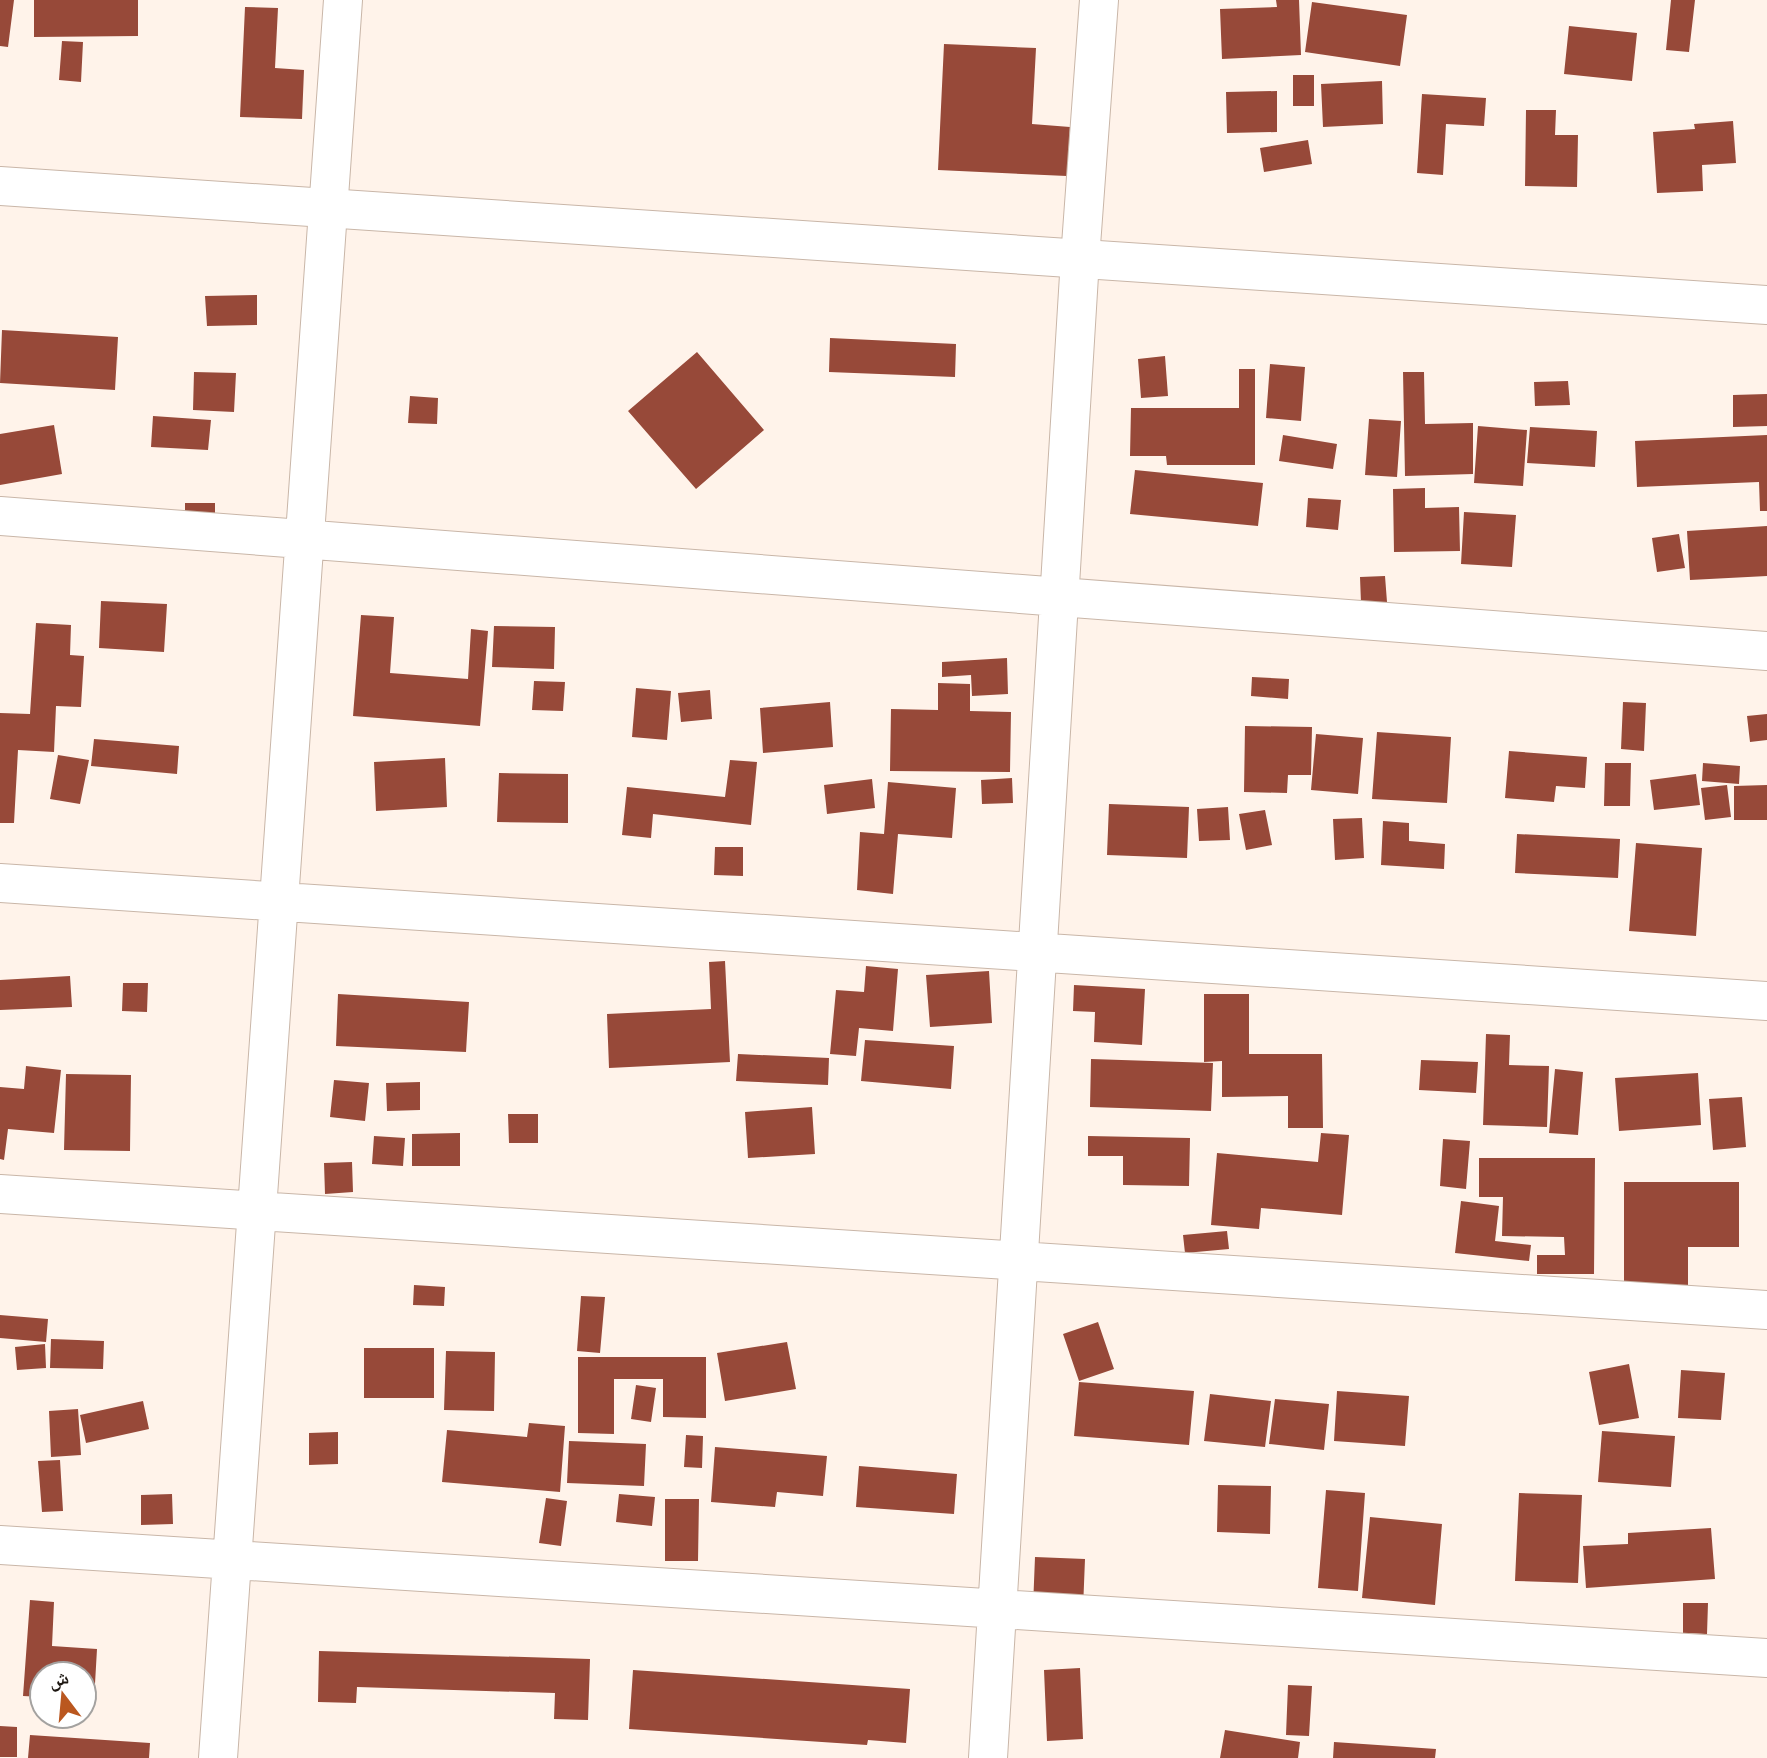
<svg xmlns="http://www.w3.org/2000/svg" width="1767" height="1758" viewBox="0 0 1767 1758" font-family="'Asap Condensed','Noto Naskh Arabic',sans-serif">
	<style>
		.building { fill: #974939 }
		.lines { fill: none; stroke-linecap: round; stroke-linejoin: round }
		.minor-casing { stroke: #c9b6a8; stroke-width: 40 }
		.major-casing { stroke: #c9b6a8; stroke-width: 40 }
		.minor { stroke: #fff; stroke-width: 38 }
		.major { stroke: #fff; stroke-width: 38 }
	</style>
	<rect width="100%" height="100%" fill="#fff3ea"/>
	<path class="building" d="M 0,0 L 14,0 L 8,47 L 0,46 Z
		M 34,0 L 138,0 L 138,36 L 34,37 Z
		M 1276,0 L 1299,0 L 1301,55 L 1222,59 L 1220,9 L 1277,7 Z
		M 1671,0 L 1695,0 L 1689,52 L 1666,50 Z
		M 1312,2 L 1407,15 L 1400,66 L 1305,52 Z
		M 245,7 L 278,8 L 275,68 L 304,70 L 302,119 L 240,117 Z
		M 1569,26 L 1637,33 L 1632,81 L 1564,74 Z
		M 62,41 L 83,42 L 81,82 L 59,80 Z
		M 944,44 L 1036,48 L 1032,124 L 1070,127 L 1067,176 L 938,170 Z
		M 1293,75 L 1314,75 L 1314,106 L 1293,106 Z
		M 1382,81 L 1383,124 L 1323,127 L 1321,84 Z
		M 1277,91 L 1277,132 L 1227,133 L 1226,92 Z
		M 1422,94 L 1486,98 L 1484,126 L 1446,124 L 1443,175 L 1417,173 Z
		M 1526,110 L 1556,110 L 1555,135 L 1578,135 L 1577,187 L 1525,186 Z
		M 1733,121 L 1736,163 L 1702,165 L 1703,191 L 1657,193 L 1653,132 L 1695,129 L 1694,124 Z
		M 1308,140 L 1312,164 L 1264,172 L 1260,148 Z
		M 257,295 L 257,325 L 207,326 L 205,296 Z
		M 2,330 L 118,337 L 115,390 L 0,383 Z
		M 830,338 L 956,344 L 955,377 L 829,372 Z
		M 697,352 L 764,430 L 696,489 L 628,411 Z
		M 1165,356 L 1168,396 L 1141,398 L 1138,359 Z
		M 1270,364 L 1305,367 L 1301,421 L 1266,418 Z
		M 1239,369 L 1255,369 L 1255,465 L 1167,465 L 1166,456 L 1130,456 L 1131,408 L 1239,408 Z
		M 194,372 L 236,373 L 234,412 L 193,410 Z
		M 1403,372 L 1424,372 L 1425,424 L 1473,423 L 1473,474 L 1405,476 Z
		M 1568,381 L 1570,405 L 1535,406 L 1534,382 Z
		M 1767,394 L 1767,426 L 1733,427 L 1733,395 Z
		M 410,396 L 438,398 L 437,424 L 408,423 Z
		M 153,416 L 211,420 L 208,450 L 151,447 Z
		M 1369,419 L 1401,421 L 1397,477 L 1365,475 Z
		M 54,425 L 62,474 L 0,485 L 0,434 Z
		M 1478,426 L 1527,430 L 1523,486 L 1474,483 Z
		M 1530,427 L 1597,431 L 1595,467 L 1527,463 Z
		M 1283,435 L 1337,444 L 1333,469 L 1279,461 Z
		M 1767,435 L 1767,511 L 1760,511 L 1759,482 L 1637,487 L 1635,441 Z
		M 1135,470 L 1263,483 L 1258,526 L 1130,514 Z
		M 1425,488 L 1425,508 L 1459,507 L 1460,551 L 1394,552 L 1393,489 Z
		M 1308,498 L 1341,500 L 1338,530 L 1306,527 Z
		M 185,503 L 215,503 L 215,530 L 185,530 Z
		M 1464,512 L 1516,515 L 1512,567 L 1461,564 Z
		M 1767,526 L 1767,576 L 1690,580 L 1687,531 Z
		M 1679,534 L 1685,568 L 1657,572 L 1652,538 Z
		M 1385,576 L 1387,602 L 1361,603 L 1360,577 Z
		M 101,601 L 167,604 L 164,652 L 99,648 Z
		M 361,615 L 394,617 L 390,673 L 468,679 L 471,629 L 488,631 L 480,726 L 353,716 Z
		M 36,623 L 71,625 L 70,655 L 84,656 L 81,707 L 56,706 L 54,752 L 18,750 L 14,823 L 0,823 L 0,713 L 30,714 Z
		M 494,626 L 555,627 L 554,669 L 492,667 Z
		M 1007,658 L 1008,694 L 972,696 L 971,675 L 942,677 L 942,662 Z
		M 1252,677 L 1289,679 L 1288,699 L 1251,696 Z
		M 534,681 L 565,682 L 563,711 L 532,710 Z
		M 938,683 L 970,684 L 970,711 L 1011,712 L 1010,772 L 890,771 L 891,709 L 938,710 Z
		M 636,688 L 671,691 L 667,740 L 632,737 Z
		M 710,690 L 712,719 L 681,722 L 678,693 Z
		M 830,702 L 833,747 L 763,753 L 760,708 Z
		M 1623,702 L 1646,703 L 1644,751 L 1621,749 Z
		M 1767,714 L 1767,740 L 1750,742 L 1747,716 Z
		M 1245,726 L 1312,727 L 1311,775 L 1288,775 L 1287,793 L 1244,792 Z
		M 1377,732 L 1451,737 L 1447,803 L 1372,799 Z
		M 1316,734 L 1363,738 L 1358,794 L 1311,790 Z
		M 94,739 L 179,746 L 177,774 L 91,766 Z
		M 1509,751 L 1587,757 L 1585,788 L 1556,786 L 1554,802 L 1505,798 Z
		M 58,755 L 89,760 L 80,804 L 50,799 Z
		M 445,758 L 447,807 L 376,811 L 374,762 Z
		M 730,760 L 757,762 L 751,825 L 653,814 L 651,838 L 622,835 L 627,787 L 725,797 Z
		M 1605,763 L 1631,763 L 1630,806 L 1604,806 Z
		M 1703,763 L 1740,766 L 1739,784 L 1702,781 Z
		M 499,773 L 568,774 L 568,823 L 497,822 Z
		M 1696,774 L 1700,805 L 1654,810 L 1650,780 Z
		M 1012,778 L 1013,803 L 982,804 L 981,780 Z
		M 872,779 L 875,808 L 827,814 L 824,785 Z
		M 888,782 L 956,788 L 952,838 L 898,834 L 893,894 L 857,890 L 860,832 L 884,834 Z
		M 1727,785 L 1731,817 L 1705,820 L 1701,788 Z
		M 1767,785 L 1767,820 L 1734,820 L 1734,786 Z
		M 1109,804 L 1189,807 L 1187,858 L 1107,855 Z
		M 1228,807 L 1230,840 L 1199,841 L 1197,809 Z
		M 1265,810 L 1272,845 L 1246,850 L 1239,814 Z
		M 1362,818 L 1364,858 L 1335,860 L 1333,819 Z
		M 1383,821 L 1409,823 L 1409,841 L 1445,844 L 1444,869 L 1381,865 Z
		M 1517,834 L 1620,839 L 1618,878 L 1515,873 Z
		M 1636,843 L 1702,848 L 1696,936 L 1629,931 Z
		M 715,847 L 743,847 L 743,876 L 714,875 Z
		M 725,961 L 730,1062 L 609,1068 L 607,1014 L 711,1009 L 709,962 Z
		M 866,966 L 898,969 L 893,1031 L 859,1028 L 856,1056 L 830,1054 L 836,990 L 864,992 Z
		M 989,971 L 992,1023 L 930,1027 L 926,975 Z
		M 70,976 L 72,1007 L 0,1010 L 0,980 Z
		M 123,983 L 148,983 L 147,1012 L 122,1011 Z
		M 1074,985 L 1145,989 L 1142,1045 L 1094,1042 L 1095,1012 L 1073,1011 Z
		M 338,994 L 469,1002 L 466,1052 L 336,1046 Z
		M 1204,994 L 1249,994 L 1249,1054 L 1322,1054 L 1323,1128 L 1288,1128 L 1288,1096 L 1222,1097 L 1222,1061 L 1204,1062 Z
		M 1486,1034 L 1510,1035 L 1509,1065 L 1549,1066 L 1547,1127 L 1483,1125 Z
		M 865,1040 L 954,1046 L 951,1089 L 861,1081 Z
		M 738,1054 L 829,1058 L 828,1085 L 736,1081 Z
		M 1091,1059 L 1213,1063 L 1211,1111 L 1090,1107 Z
		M 1421,1060 L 1478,1062 L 1476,1093 L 1419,1090 Z
		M 26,1066 L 61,1070 L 54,1133 L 8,1129 L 4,1160 L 0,1159 L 0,1087 L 24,1089 Z
		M 1555,1069 L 1583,1072 L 1578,1135 L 1549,1133 Z
		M 1698,1073 L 1701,1125 L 1619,1131 L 1615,1078 Z
		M 66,1074 L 131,1075 L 130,1151 L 64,1150 Z
		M 334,1080 L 369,1083 L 365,1121 L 330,1117 Z
		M 420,1082 L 420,1110 L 387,1111 L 386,1083 Z
		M 1742,1097 L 1746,1147 L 1713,1150 L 1709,1099 Z
		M 812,1107 L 815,1154 L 748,1158 L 745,1112 Z
		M 508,1114 L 538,1114 L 538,1143 L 509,1143 Z
		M 460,1133 L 460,1166 L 412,1166 L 412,1134 Z
		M 1321,1133 L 1349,1135 L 1342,1215 L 1261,1208 L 1259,1229 L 1211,1225 L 1217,1153 L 1318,1162 Z
		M 374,1136 L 405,1138 L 403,1166 L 372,1164 Z
		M 1088,1136 L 1190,1138 L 1189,1186 L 1123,1185 L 1123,1156 L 1088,1156 Z
		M 1443,1139 L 1470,1141 L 1466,1189 L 1440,1186 Z
		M 1479,1158 L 1595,1158 L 1594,1274 L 1537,1274 L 1537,1255 L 1565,1255 L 1564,1237 L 1502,1236 L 1503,1197 L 1479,1197 Z
		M 352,1162 L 353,1192 L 325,1194 L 324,1163 Z
		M 1624,1182 L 1739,1182 L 1739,1247 L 1688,1247 L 1688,1287 L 1624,1286 Z
		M 1461,1201 L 1499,1206 L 1495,1241 L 1531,1245 L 1529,1261 L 1455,1253 Z
		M 1227,1231 L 1229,1249 L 1185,1253 L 1183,1235 Z
		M 414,1285 L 445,1287 L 444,1306 L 413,1305 Z
		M 581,1296 L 605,1297 L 600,1353 L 577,1351 Z
		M 0,1315 L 48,1319 L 46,1342 L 0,1338 Z
		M 1098,1322 L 1114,1369 L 1079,1381 L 1063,1334 Z
		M 51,1339 L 104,1341 L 103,1369 L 50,1368 Z
		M 787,1342 L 796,1389 L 725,1401 L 717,1353 Z
		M 45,1344 L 46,1368 L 17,1370 L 15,1347 Z
		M 364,1348 L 434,1348 L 434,1398 L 364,1398 Z
		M 446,1351 L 495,1352 L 494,1411 L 444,1410 Z
		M 578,1357 L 706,1357 L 706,1418 L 663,1417 L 663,1379 L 614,1379 L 614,1434 L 578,1433 Z
		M 1629,1364 L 1639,1418 L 1599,1425 L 1589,1372 Z
		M 1681,1370 L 1725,1373 L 1721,1420 L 1678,1418 Z
		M 1079,1382 L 1194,1391 L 1189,1445 L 1074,1436 Z
		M 636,1385 L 656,1388 L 651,1422 L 631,1419 Z
		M 1337,1391 L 1409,1396 L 1405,1446 L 1334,1441 Z
		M 1210,1394 L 1271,1401 L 1265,1447 L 1204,1441 Z
		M 1275,1399 L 1329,1404 L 1324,1450 L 1269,1444 Z
		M 143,1401 L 149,1429 L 86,1443 L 80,1415 Z
		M 78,1409 L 81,1455 L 51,1457 L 49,1411 Z
		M 529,1423 L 565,1426 L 560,1492 L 442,1482 L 447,1430 L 527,1437 Z
		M 1602,1431 L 1675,1436 L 1671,1487 L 1598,1482 Z
		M 338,1432 L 338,1464 L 309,1465 L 309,1433 Z
		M 686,1435 L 703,1436 L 702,1468 L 684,1467 Z
		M 569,1441 L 646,1444 L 644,1486 L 567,1483 Z
		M 715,1447 L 827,1456 L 823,1496 L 777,1492 L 775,1507 L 711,1502 Z
		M 60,1460 L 63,1511 L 42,1512 L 38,1461 Z
		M 859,1466 L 957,1474 L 954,1514 L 856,1507 Z
		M 1218,1485 L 1271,1486 L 1270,1534 L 1217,1532 Z
		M 1326,1490 L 1365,1493 L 1358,1591 L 1318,1588 Z
		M 1519,1493 L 1582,1495 L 1578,1583 L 1515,1581 Z
		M 172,1494 L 173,1524 L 141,1525 L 141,1495 Z
		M 619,1494 L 655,1497 L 652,1526 L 616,1522 Z
		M 546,1498 L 567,1501 L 561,1546 L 539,1543 Z
		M 665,1499 L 699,1499 L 698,1561 L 665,1561 Z
		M 1370,1517 L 1442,1524 L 1435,1605 L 1362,1598 Z
		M 1711,1528 L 1715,1579 L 1586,1588 L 1583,1546 L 1628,1544 L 1628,1533 Z
		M 1035,1557 L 1085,1559 L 1083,1609 L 1033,1607 Z
		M 30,1600 L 54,1602 L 52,1646 L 97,1649 L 94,1701 L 84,1700 L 84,1674 L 42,1674 L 42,1697 L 23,1696 Z
		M 1683,1603 L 1708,1603 L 1707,1634 L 1683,1633 Z
		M 319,1651 L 590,1659 L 588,1720 L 554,1719 L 555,1693 L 357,1687 L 356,1703 L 318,1702 Z
		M 1080,1668 L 1083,1739 L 1047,1741 L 1044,1670 Z
		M 633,1670 L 910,1689 L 906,1743 L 868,1740 L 867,1745 L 629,1729 Z
		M 1288,1685 L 1312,1686 L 1309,1736 L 1286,1735 Z
		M 0,1726 L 17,1727 L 17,1757 L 0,1757 Z
		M 1225,1730 L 1300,1742 L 1298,1758 L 1220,1758 Z
		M 30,1735 L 150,1743 L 149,1758 L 28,1758 Z
		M 1334,1742 L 1436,1749 L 1435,1758 L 1333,1758 Z"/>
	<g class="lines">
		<g class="minor-casing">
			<path id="minor" d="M 0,516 L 1767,651
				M 0,883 L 1767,1001
				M 0,1194 L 1767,1310
				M 0,1545 L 1767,1658
				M 218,1758 L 343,0
				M 988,1758 L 1080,259 L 1099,0"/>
		</g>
		<g class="major-casing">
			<path id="major" d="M 0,186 L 1767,305"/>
		</g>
		<use href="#minor" class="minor"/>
		<use href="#major" class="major"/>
	</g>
	<g transform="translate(63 1695) rotate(344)"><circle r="33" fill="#ffffff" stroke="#a4a2a0" stroke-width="2"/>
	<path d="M0-5L12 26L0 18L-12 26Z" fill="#ba571f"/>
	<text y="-10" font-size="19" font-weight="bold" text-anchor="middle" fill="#1c1611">ش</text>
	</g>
</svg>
